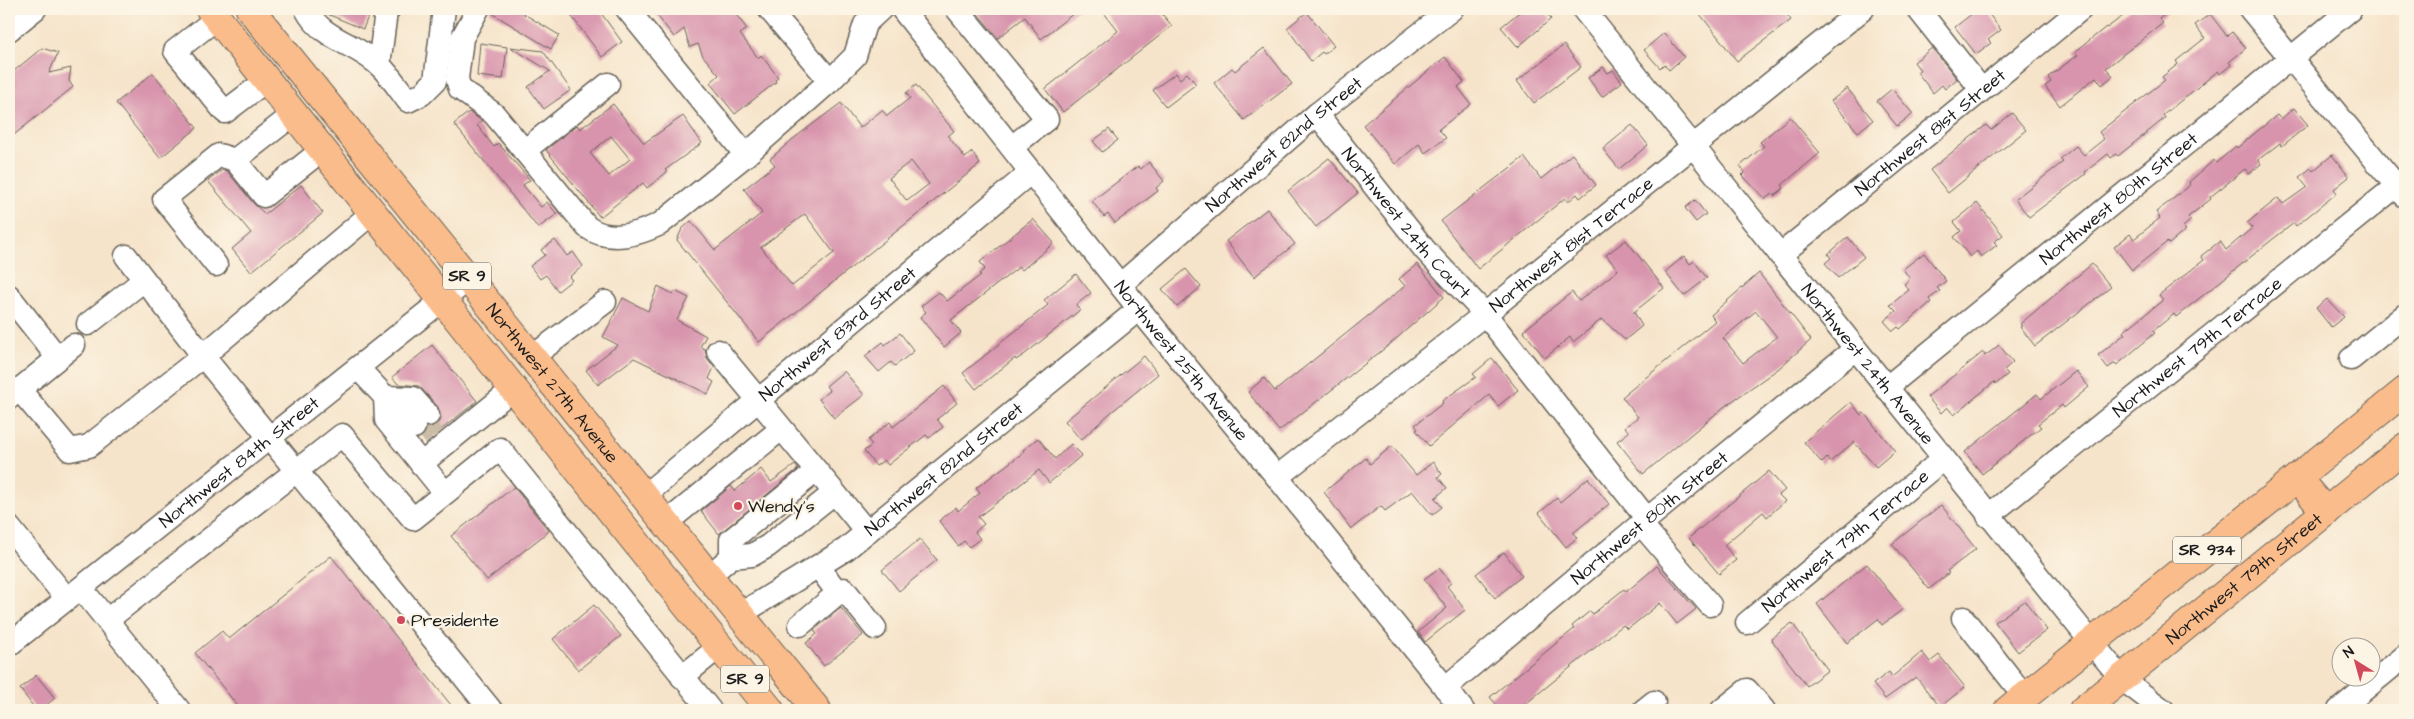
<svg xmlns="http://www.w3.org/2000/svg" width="2414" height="719" viewBox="0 0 2414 719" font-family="'Architects Daughter',sans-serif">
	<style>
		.building { fill: #d894ad; fill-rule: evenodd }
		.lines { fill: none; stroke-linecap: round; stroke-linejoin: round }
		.minor-tunnel { stroke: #cabca7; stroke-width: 22; stroke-dasharray: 22 11; stroke-linecap: butt }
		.minor-casing { stroke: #686259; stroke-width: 25 }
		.major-casing { stroke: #686259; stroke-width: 30 }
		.minor { stroke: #fff; stroke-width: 22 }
		.major { stroke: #fabc8b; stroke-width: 28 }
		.poi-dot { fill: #d1495b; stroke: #fcf5e5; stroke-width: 2 }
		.labels { text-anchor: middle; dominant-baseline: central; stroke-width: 4.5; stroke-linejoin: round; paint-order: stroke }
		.shield { fill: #fcf5e5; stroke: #5f5d58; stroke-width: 1 }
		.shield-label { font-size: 16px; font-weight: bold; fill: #1c1c1c }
		.street-label { font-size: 18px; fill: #1c1c1c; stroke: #fcf5e5 }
		.poi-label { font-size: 18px; fill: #1c1c1c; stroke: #fcf5e5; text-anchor: start }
	</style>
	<rect width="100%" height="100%" fill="#fcf5e5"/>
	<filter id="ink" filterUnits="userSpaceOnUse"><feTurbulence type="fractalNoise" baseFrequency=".02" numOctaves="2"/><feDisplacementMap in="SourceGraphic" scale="10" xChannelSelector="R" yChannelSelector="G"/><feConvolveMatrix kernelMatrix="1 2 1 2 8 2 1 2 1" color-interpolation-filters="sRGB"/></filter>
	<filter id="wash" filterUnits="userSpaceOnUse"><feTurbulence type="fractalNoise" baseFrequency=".0096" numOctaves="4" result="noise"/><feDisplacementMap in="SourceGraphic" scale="20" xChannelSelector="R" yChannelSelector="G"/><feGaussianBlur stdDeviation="1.12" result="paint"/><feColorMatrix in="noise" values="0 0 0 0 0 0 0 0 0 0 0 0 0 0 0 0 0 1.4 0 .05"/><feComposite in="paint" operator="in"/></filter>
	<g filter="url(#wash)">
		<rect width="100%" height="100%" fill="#f6e4ca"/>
		<g id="blocks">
			<path class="building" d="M 321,9 L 371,9 L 363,29 L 325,13 Z
				M 491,9 L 527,9 L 524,14 L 559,35 L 551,49 L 490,12 Z
				M 566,9 L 598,9 L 622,42 L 602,57 Z
				M 652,9 L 732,9 L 747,29 L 740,34 L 758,58 L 761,55 L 778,77 L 775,80 L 776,82 L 735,114 L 710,83 L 719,75 L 703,56 L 698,44 L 690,47 L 684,29 L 674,37 Z
				M 974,9 L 1079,9 L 1041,39 L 1025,17 L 998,38 Z
				M 1101,9 L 1158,9 L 1172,26 L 1063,112 L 1045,89 L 1118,31 Z
				M 1523,9 L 1543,9 L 1551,19 L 1518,47 L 1501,27 Z
				M 1696,9 L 1783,9 L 1791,20 L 1737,61 Z
				M 1978,9 L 1985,9 L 2001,30 L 1988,40 L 1991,43 L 1976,54 L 1955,27 Z
				M 2132,9 L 2171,9 L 2159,19 L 2163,23 L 2106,68 L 2113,76 L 2102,85 L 2096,77 L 2060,106 L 2045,86 L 2051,82 L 2048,77 L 2078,55 L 2075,52 L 2106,27 L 2107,28 Z
				M 1307,12 L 1334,46 L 1324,54 L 1322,52 L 1311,61 L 1287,28 Z
				M 2210,14 L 2227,36 L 2232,32 L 2246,48 L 2229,62 L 2231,65 L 2220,74 L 2218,71 L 2163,115 L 2165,118 L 2118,156 L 2116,154 L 2111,158 L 2108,154 L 2085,172 L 2086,174 L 2029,217 L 2015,199 L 2063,162 L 2060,159 L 2076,146 L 2084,155 L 2104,139 L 2099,132 L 2165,80 L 2162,77 L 2178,64 L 2176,61 L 2205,38 L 2195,25 Z
				M 1664,33 L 1684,57 L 1669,70 L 1664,64 L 1660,68 L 1644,50 Z
				M 480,43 L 507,47 L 503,79 L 477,76 Z
				M 1564,45 L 1581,67 L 1534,103 L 1517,81 Z
				M 510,47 L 543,51 L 571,90 L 544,109 L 528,87 L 550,71 Z
				M 42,48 L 58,53 L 49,73 L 71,68 L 69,81 L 73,87 L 9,139 L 9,75 Z
				M 1264,48 L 1292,84 L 1244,120 L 1214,83 L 1232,68 L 1235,71 Z
				M 1932,48 L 1957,79 L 1945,89 L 1942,85 L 1933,93 L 1917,72 L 1920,70 L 1914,62 Z
				M 1445,57 L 1464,82 L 1458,87 L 1471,104 L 1439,129 L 1446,138 L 1425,153 L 1419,144 L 1395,164 L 1363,125 Z
				M 1603,67 L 1608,73 L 1613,70 L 1622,82 L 1602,97 L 1588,78 Z
				M 153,73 L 197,128 L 160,158 L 116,103 Z
				M 1176,73 L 1180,79 L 1187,73 L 1196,84 L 1166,107 L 1153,90 Z
				M 916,85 L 954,131 L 948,136 L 965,158 L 972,152 L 980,164 L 759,342 L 677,240 L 682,229 L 691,221 L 715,250 L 762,213 L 744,189 L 775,165 L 770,159 L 793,139 L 841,103 L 860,128 L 882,110 L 887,116 L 910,98 L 906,93 ZM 911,161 L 929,184 L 907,201 L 889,178 ZM 805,214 L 834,253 L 792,286 L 761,247 Z
				M 1847,88 L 1873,120 L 1858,132 L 1831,101 Z
				M 1892,89 L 1913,114 L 1897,126 L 1877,101 Z
				M 613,104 L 644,143 L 683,116 L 702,143 L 665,170 L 667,172 L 647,188 L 643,183 L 600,217 L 546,150 L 577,125 L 580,129 ZM 611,136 L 630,159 L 609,176 L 590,153 Z
				M 2294,108 L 2308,125 L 2282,146 L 2280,143 L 2258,160 L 2261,164 L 2249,174 L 2245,169 L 2210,197 L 2211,199 L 2188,217 L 2191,220 L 2183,227 L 2186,230 L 2169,244 L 2167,242 L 2132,270 L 2114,247 L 2130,234 L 2134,239 L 2160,218 L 2156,212 L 2187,188 L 2190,184 L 2189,182 L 2214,160 L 2216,163 L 2236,146 L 2237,148 L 2277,115 L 2281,119 Z
				M 469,112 L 482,121 L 477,125 L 494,147 L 498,143 L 530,180 L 523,185 L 541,207 L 547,202 L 557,214 L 538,228 L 454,124 Z
				M 2012,113 L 2026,130 L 1948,193 L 1930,170 L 1986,125 L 1991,130 Z
				M 1790,117 L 1820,153 L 1782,185 L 1784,188 L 1774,196 L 1772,194 L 1765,199 L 1742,175 L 1745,172 L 1740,166 L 1764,146 L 1760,142 Z
				M 1632,125 L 1648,145 L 1619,169 L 1603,149 Z
				M 1109,129 L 1118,140 L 1102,152 L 1093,141 Z
				M 1572,154 L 1596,185 L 1580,198 L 1577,194 L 1568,202 L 1565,198 L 1478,269 L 1441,221 L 1524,157 L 1541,179 Z
				M 2332,155 L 2349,177 L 2334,189 L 2337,193 L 2296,226 L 2294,223 L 2273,239 L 2176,317 L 2174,314 L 2153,331 L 2155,333 L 2117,365 L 2115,363 L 2108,368 L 2098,355 L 2125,334 L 2123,332 L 2163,300 L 2159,295 L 2204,260 L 2201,256 L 2220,241 L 2226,250 L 2252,228 L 2247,223 L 2278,198 L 2283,204 L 2307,187 L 2299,177 L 2311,168 L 2313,171 Z
				M 1329,158 L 1358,193 L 1316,227 L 1288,191 Z
				M 1149,162 L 1164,181 L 1156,188 L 1158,191 L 1115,223 L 1108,214 L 1104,217 L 1092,201 L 1138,166 L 1141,169 Z
				M 222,170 L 227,171 L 254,204 L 265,214 L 301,185 L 323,213 L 251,272 L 232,249 L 251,233 L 208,181 Z
				M 1695,200 L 1706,214 L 1696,222 L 1685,208 Z
				M 1977,203 L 2003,235 L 1994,242 L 1997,245 L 1981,257 L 1977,251 L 1970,257 L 1954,237 L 1961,231 L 1954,222 Z
				M 1267,209 L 1295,244 L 1254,277 L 1226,241 Z
				M 1033,219 L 1054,243 L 1022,270 L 1019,267 L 951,320 L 961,333 L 944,347 L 920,317 L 926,312 L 921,306 L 939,292 L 947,301 L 981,275 L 979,274 L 985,269 L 980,262 Z
				M 1848,237 L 1864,257 L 1838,278 L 1825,263 L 1831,258 L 1828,254 Z
				M 555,240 L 567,256 L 573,252 L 583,266 L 569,277 L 572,280 L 558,291 L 546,275 L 540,279 L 530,266 L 545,255 L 541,250 Z
				M 1626,240 L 1664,288 L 1634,312 L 1642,326 L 1625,340 L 1602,319 L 1573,342 L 1570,337 L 1545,358 L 1523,331 L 1572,292 L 1579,301 L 1618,270 L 1606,255 Z
				M 1924,253 L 1946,281 L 1937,288 L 1940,291 L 1929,299 L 1931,302 L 1900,329 L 1898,327 L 1893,331 L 1884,321 L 1896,311 L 1890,305 L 1909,290 L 1904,284 L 1910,279 L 1903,269 Z
				M 1684,256 L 1690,264 L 1694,261 L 1707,278 L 1684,296 L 1665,272 Z
				M 1417,264 L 1444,297 L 1389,345 L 1279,431 L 1248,392 L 1264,378 L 1275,391 L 1405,286 L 1399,279 Z
				M 2092,264 L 2111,287 L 2035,346 L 2020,327 L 2022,326 L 2020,324 Z
				M 1186,269 L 1201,287 L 1177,307 L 1162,289 Z
				M 1759,273 L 1811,340 L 1778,369 L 1724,407 L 1643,474 L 1617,441 L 1629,432 L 1625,427 L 1638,417 L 1622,397 L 1715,321 L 1711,315 ZM 1756,311 L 1777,337 L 1743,363 L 1723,338 Z
				M 1076,274 L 1091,293 L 1076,305 L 1080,310 L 1025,354 L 1016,360 L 1015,358 L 976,389 L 963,373 L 1048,305 L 1044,300 Z
				M 658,286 L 673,294 L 675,291 L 689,298 L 677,320 L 706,336 L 700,347 L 705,349 L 707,358 L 714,367 L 709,379 L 714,382 L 708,394 L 634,358 L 598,385 L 586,370 L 618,345 L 603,337 L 623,298 L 648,311 Z
				M 2327,299 L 2344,317 L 2331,327 L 2316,308 Z
				M 900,333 L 914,351 L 895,366 L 891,362 L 879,372 L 865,356 L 883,342 L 885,345 Z
				M 432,345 L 477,401 L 428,440 L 424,436 L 427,428 L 436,425 L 441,419 L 438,407 L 419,386 L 398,384 L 392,377 Z
				M 1999,345 L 2013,362 L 2004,370 L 2008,374 L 1996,384 L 1994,382 L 1954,415 L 1947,407 L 1941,413 L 1927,397 L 1983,352 L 1985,356 Z
				M 1144,356 L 1158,374 L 1109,414 L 1081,440 L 1065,421 Z
				M 1492,358 L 1518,390 L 1498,406 L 1489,395 L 1429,446 L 1416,430 L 1418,429 L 1415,425 L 1443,403 L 1442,401 L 1476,377 L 1473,374 Z
				M 844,371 L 864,395 L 834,418 L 819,399 L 830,391 L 826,386 Z
				M 2076,371 L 2089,387 L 2064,408 L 2062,405 L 2038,424 L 2041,427 L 1982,474 L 1965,452 L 2037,394 L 2041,399 Z
				M 944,386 L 957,403 L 937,419 L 943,427 L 929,438 L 926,435 L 888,465 L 884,460 L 876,466 L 864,451 L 872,445 L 868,440 L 890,422 L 893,427 Z
				M 1851,402 L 1861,415 L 1864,413 L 1895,451 L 1876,467 L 1854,442 L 1830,462 L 1827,458 L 1822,463 L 1804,442 Z
				M 1038,438 L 1055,459 L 1071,444 L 1082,455 L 1049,483 L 1039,470 L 978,517 L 984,524 L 975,532 L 980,539 L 969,547 L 964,541 L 958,546 L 939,521 L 956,507 L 958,511 L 980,493 L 976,488 L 1024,452 L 1023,450 Z
				M 1392,446 L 1416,475 L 1433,462 L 1442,474 L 1438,477 L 1447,488 L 1435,498 L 1442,507 L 1432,515 L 1412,491 L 1385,511 L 1381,506 L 1351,529 L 1324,492 L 1366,458 L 1370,464 Z
				M 795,465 L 798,469 L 719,534 L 701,511 L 731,486 L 735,491 L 761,469 L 771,482 Z
				M 1769,471 L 1785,490 L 1779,495 L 1785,501 L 1767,517 L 1763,512 L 1724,545 L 1736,560 L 1719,574 L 1689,538 Z
				M 1588,478 L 1609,504 L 1573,533 L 1577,538 L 1566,547 L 1539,513 L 1557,498 L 1560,502 Z
				M 514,487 L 549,531 L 487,580 L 451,536 Z
				M 1941,505 L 1976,549 L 1947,571 L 1949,573 L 1929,589 L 1892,544 Z
				M 920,539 L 937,560 L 899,591 L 882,570 Z
				M 1504,552 L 1522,576 L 1495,598 L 1476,574 Z
				M 331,556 L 455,710 L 241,710 L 195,653 L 222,631 L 229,639 Z
				M 1867,564 L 1903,609 L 1882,625 L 1878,619 L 1847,643 L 1817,604 Z
				M 1657,566 L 1696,609 L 1677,624 L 1660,603 L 1633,625 L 1627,629 L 1623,625 L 1518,710 L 1501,710 L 1490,697 L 1574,629 L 1572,626 L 1590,611 L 1593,614 L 1624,589 L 1626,592 Z
				M 1439,568 L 1451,583 L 1447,586 L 1465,610 L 1425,642 L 1418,632 L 1447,608 L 1424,579 Z
				M 2025,601 L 2047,630 L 2018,652 L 1995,622 Z
				M 594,605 L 621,636 L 578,670 L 553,639 Z
				M 841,608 L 863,635 L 824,666 L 806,643 L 817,634 L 814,630 Z
				M 1792,623 L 1828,670 L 1807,686 L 1771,639 Z
				M 1922,652 L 1930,662 L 1939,655 L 1965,687 L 1940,707 L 1916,677 L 1885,699 L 1873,684 L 1889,672 L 1892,677 Z
				M 36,675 L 55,698 L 40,710 L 36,710 L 20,689 Z"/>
		</g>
	</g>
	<g filter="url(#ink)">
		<use href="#blocks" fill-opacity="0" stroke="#686259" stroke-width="1"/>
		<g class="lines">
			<path class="minor-tunnel" d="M 421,420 L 434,436"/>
			<g class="minor-casing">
				<g id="minor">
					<path d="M 306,9 C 321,39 355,43 379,65 C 390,75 399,89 408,101 L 422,94 L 435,81 L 444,9"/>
					<path d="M 478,9 L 462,38 L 457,79 L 460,89 L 494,114 L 587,227 C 609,243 637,235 660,224 L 746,155 L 830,81 L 855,56 L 865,24 L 881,9"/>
					<path d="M 627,9 L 746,155"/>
					<path d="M 769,9 L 830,81"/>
					<path id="s1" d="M 902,9 L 1139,309 L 1277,477 L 1463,710"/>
					<path d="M 957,9 L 1047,119 L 1012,147"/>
					<path id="s2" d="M 1583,9 L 2092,643 L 2122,679 L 2163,710"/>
					<path d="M 1918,9 L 1981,89"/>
					<path d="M 2250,9 L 2405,196"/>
					<path d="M 217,18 L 175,51 L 225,112 L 267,80"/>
					<path d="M 9,30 L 35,9"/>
					<path d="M 379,65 L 386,12 L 389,9"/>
					<path d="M 294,114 L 235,160 L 264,196 L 322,150"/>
					<path id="s3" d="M 1317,114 L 1425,250 L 1485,314 L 1647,519"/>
					<path d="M 524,151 L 608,84"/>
					<path d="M 372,213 L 203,356 L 491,710"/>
					<path id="s4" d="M 1780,255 L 2081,9"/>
					<path d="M 216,265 L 164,199 L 219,155 L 235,160"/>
					<path id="s5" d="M 1120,285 L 1317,114 L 1452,9"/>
					<path d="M 9,296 L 58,358"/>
					<path d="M 88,324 L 144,280"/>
					<path d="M 718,351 L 867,532"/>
					<path d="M 532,357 L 605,302"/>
					<path d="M 2351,359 L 2405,315"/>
					<path d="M 358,368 L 385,397 L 386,420 L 445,493"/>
					<path id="s6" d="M 1886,388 L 2351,9"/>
					<path d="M 19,389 L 70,450 L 89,446 L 203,356 L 126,256"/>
					<path d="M 385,397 L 413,398 L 428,415"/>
					<path d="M 385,397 L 414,427"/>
					<path d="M 9,398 L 74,345"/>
					<path d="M 421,464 L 513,389"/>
					<path id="s7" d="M 1277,477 L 1485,314 L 1863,9"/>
					<path id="s8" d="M 645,495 L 1031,172"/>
					<path id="s9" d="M 1988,516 L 2405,179"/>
					<path d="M 666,523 L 781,429"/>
					<path d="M 1641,524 L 1710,605"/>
					<path d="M 9,527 L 67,599"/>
					<path d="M 731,557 L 731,540 L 816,471"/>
					<path d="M 818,566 L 838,593 L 844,589 L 875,628"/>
					<path d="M 709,576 L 731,557 L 752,555 L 768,546 L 834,493"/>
					<path d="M 81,588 L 179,710"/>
					<path id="s10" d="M 739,615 L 846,549 L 1139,309"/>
					<path d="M 1963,618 L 2025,697"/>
					<path d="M 107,620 L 342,435 L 413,519 L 500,449 L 710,710"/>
					<path id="s11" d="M 1747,623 L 1943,459"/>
					<path d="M 800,625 L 838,593"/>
					<path id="s12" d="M 9,645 L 469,279"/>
					<path d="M 682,677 L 719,647"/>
					<path id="s13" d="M 1445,688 L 1641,524 L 1855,349"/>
					<path d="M 1644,710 L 1654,702"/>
					<path d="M 1722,710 L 1747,690 L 1764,710"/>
					<path d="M 2339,710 L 2405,656"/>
				</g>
			</g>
			<g class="major-casing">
				<g id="major">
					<path d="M 210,9 L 770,710"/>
					<path id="s14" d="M 250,9 L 817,710"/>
					<path d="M 2297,478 L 2326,512"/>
					<path d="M 2008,710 L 2405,391"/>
					<path id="s15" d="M 2083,710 L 2405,447"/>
				</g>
			</g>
			<use href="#minor" class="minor"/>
			<use href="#major" class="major"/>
		</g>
	</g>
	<g class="poi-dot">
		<circle cx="738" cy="506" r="5"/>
		<circle cx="401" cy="620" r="5"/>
	</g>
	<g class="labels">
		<g class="shield">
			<rect x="443" y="262.5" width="48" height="27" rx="4"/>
			<rect x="2173" y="536.5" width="68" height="27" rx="4"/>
			<rect x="721" y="665.5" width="48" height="27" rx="4"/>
		</g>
		<g class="shield-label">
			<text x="467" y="276">SR 9</text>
			<text x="2207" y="550">SR 934</text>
			<text x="745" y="679">SR 9</text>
		</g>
		<g class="street-label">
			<text stroke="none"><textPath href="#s4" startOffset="194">Northwest 81st Street</textPath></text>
			<text stroke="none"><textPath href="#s5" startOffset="216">Northwest 82nd Street</textPath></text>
			<text stroke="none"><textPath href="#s6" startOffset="300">Northwest 80th Street</textPath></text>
			<text stroke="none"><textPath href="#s3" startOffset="141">Northwest 24th Court</textPath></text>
			<text stroke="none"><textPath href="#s7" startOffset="375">Northwest 81st Terrace</textPath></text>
			<text stroke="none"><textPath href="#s8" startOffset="251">Northwest 83rd Street</textPath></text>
			<text stroke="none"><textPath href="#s9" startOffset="269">Northwest 79th Terrace</textPath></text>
			<text stroke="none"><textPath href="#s1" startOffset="449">Northwest 25th Avenue</textPath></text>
			<text stroke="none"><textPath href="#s2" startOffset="455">Northwest 24th Avenue</textPath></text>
			<text stroke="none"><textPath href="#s14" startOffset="481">Northwest 27th Avenue</textPath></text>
			<text stroke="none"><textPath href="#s12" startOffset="294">Northwest 84th Street</textPath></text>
			<text stroke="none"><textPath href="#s10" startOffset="252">Northwest 82nd Street</textPath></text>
			<text stroke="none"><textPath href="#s13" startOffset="266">Northwest 80th Street</textPath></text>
			<text stroke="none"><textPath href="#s11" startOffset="128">Northwest 79th Terrace</textPath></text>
			<text stroke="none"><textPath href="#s15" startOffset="208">Northwest 79th Street</textPath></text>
		</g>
		<g class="poi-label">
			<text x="748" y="506">Wendy's</text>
			<text x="411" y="620">Presidente</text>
		</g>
	</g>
	<rect width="2414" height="719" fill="none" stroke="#fcf5e5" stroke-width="30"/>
	<g transform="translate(2356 662) rotate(323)"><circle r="24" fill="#fcf5e5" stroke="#a29e95"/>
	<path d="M0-4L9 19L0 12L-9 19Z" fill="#d1495b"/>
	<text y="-8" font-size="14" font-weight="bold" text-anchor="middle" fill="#1c1c1c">N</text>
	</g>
</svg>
